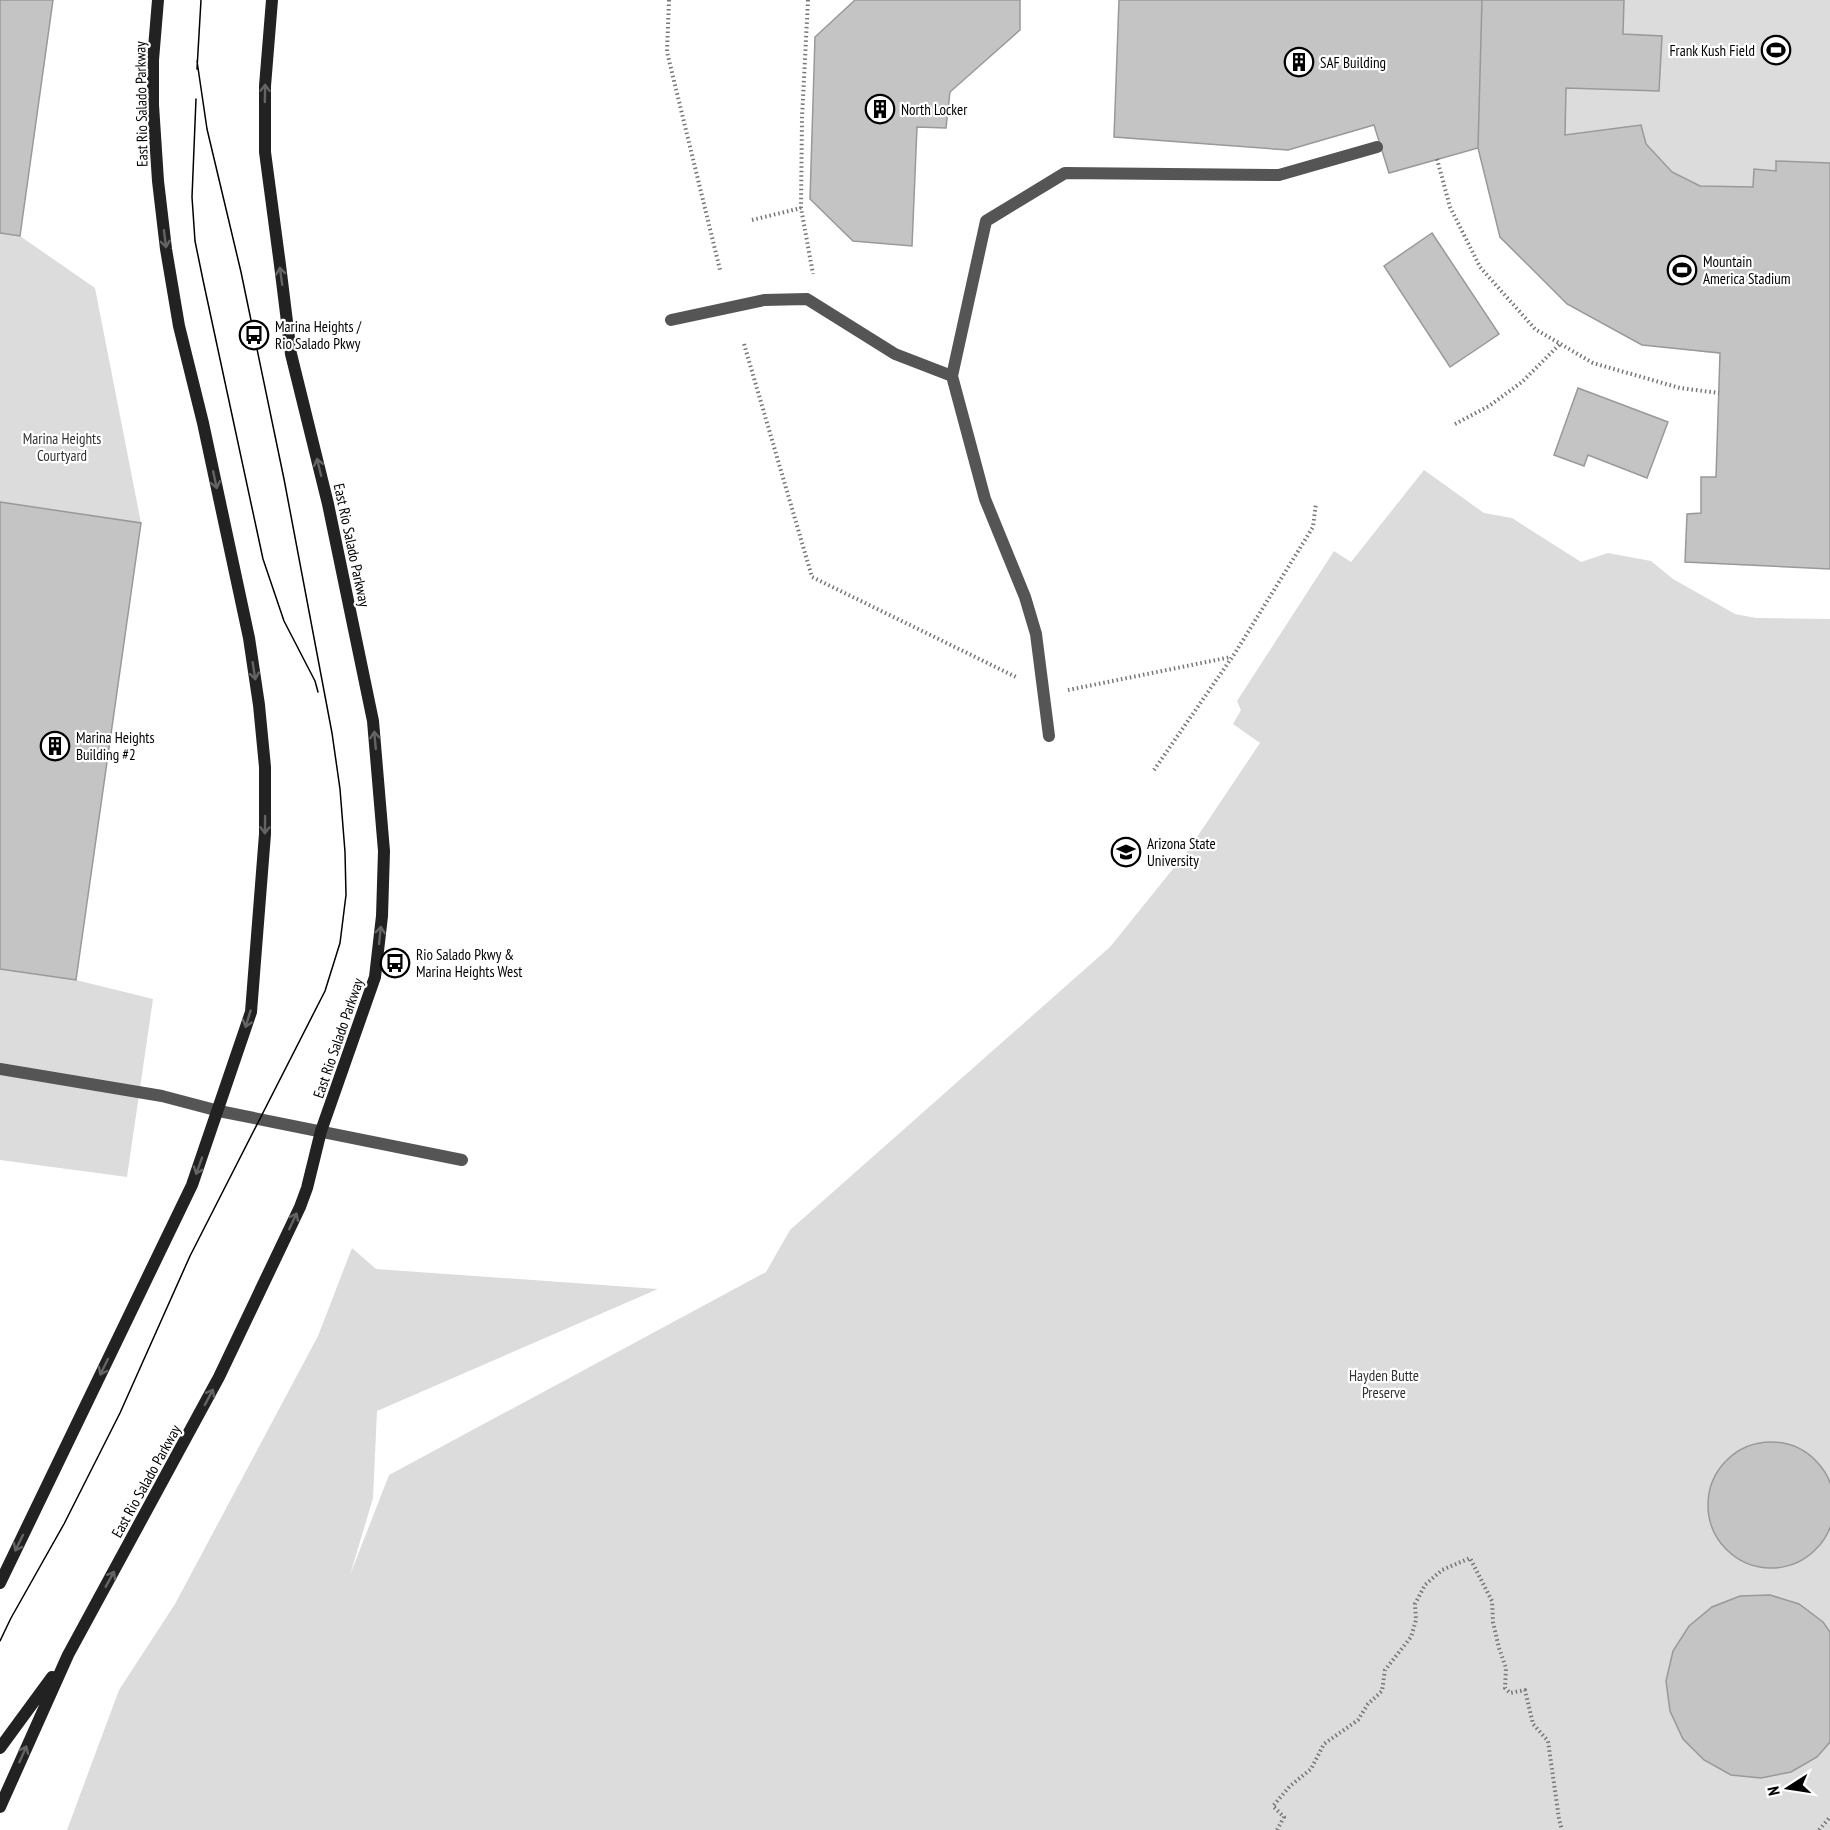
<svg xmlns="http://www.w3.org/2000/svg" width="1830" height="1830" viewBox="0 0 1830 1830" font-family="'PT Sans Narrow',sans-serif">
	<style>
		.green { fill: #dcdcdc }
		.building { fill: #c4c4c4; stroke: #999; stroke-width: 1.5 }
		.lines { fill: none; stroke-linecap: round; stroke-linejoin: round }
		.path { stroke: #777; stroke-width: 4; stroke-dasharray: 1.5 3; stroke-linecap: butt }
		.service { stroke: #555; stroke-width: 12 }
		.secondary { stroke: #222; stroke-width: 12 }
		.tram { stroke: #000; stroke-width: 1.5 }
		.oneway { stroke: #646464 }
		.labels { text-anchor: middle; dominant-baseline: central; stroke-width: 4.5; stroke-linejoin: round; paint-order: stroke }
		.poi-label { font-size: 15px; fill: #000; stroke: #fff; text-anchor: start }
		.street-label { font-size: 15px; fill: #000; stroke: #fff }
		.park-label { font-size: 15px; fill: #333; stroke: #fff }
	</style>
	<rect width="100%" height="100%" fill="#fff"/>
	<path class="green" d="M 1482,0 L 1830,0 L 1830,566 L 1687,539 L 1687,514 L 1701,513 L 1701,477 L 1716,477 L 1720,354 L 1642,345 L 1567,304 Z
		M 0,233 L 20,236 L 95,288 L 141,523 L 0,502 Z
		M 1424,470 L 1484,513 L 1512,518 L 1581,562 L 1608,553 L 1651,561 L 1673,579 L 1735,614 L 1756,618 L 1830,619 L 1830,1830 L 67,1830 L 119,1690 L 175,1604 L 318,1336 L 352,1248 L 376,1269 L 658,1289 L 377,1411 L 373,1498 L 350,1575 L 389,1475 L 766,1272 L 790,1230 L 1110,947 L 1189,849 L 1260,743 L 1233,724 L 1241,710 L 1237,701 L 1334,551 L 1351,562 Z
		M 0,969 L 76,980 L 153,999 L 127,1177 L 0,1160 Z"/>
	<path class="building" d="M 0,0 L 53,0 L 20,236 L 0,233 Z
		M 855,0 L 1020,0 L 1020,30 L 950,92 L 946,128 L 917,127 L 912,246 L 853,241 L 810,199 L 815,37 Z
		M 1119,0 L 1482,0 L 1478,148 L 1389,173 L 1374,125 L 1288,150 L 1114,137 Z
		M 1482,0 L 1624,0 L 1623,34 L 1662,36 L 1659,91 L 1566,88 L 1565,135 L 1641,125 L 1646,144 L 1672,172 L 1700,186 L 1753,187 L 1754,169 L 1776,171 L 1776,161 L 1830,163 L 1830,569 L 1685,562 L 1687,514 L 1701,513 L 1701,477 L 1716,477 L 1720,353 L 1642,345 L 1567,304 L 1500,237 L 1478,148 Z
		M 1432,233 L 1499,334 L 1450,367 L 1384,266 Z
		M 1578,388 L 1668,422 L 1647,478 L 1588,455 L 1584,466 L 1554,455 Z
		M 0,502 L 141,523 L 76,980 L 0,969 Z
		M1708 1505a63 63 0 1 1 126 0a63 63 0 1 1-126 0Z
		M 1770,1595 L 1799,1604 L 1823,1622 L 1830,1632 L 1830,1742 L 1817,1757 L 1791,1772 L 1761,1778 L 1731,1775 L 1704,1760 L 1683,1739 L 1670,1711 L 1666,1681 L 1673,1651 L 1689,1626 L 1712,1607 L 1740,1596 Z"/>
	<g class="lines">
		<path class="path" d="M 669,0 L 667,52 L 720,270
			M 808,0 L 802,118 L 801,208 L 813,274
			M 1437,159 L 1450,207 L 1480,267 L 1535,329 L 1593,363 L 1680,388 L 1719,393
			M 752,220 L 801,208
			M 744,344 L 812,577 L 1016,677
			M 1455,424 L 1489,406 L 1522,382 L 1560,344
			M 1068,690 L 1231,657
			M 1154,770 L 1235,653 L 1313,527 L 1316,503
			M 1277,1830 L 1284,1817 L 1273,1806 L 1290,1786 L 1311,1769 L 1324,1744 L 1358,1720 L 1368,1704 L 1382,1691 L 1385,1670 L 1411,1637 L 1416,1620 L 1415,1604 L 1425,1585 L 1442,1570 L 1470,1558 L 1492,1601 L 1493,1622 L 1499,1648 L 1506,1668 L 1505,1688 L 1510,1693 L 1525,1690 L 1533,1724 L 1548,1741 L 1559,1819 L 1562,1830
			M 1819,1830 L 1830,1817"/>
		<path class="service" d="M 671,320 L 764,300 L 807,299 L 895,354 L 952,376
			M 1049,736 L 1036,634 L 1025,597 L 985,499 L 952,376 L 986,221 L 1065,173 L 1279,175 L 1377,147
			M 0,1069 L 162,1096 L 219,1111 L 462,1160"/>
		<path class="secondary" d="M 0,1583 L 192,1185 L 251,1012 L 265,834 L 265,767 L 259,705 L 249,638 L 203,423 L 179,326 L 166,249 L 158,181 L 153,105 L 153,60 L 158,0
			M 0,1748 L 52,1677
			M 0,1807 L 68,1655 L 219,1377 L 300,1207 L 307,1188 L 321,1131 L 375,977 L 382,916 L 384,851 L 373,721 L 328,504 L 291,354 L 280,265 L 265,152 L 265,86 L 272,0"/>
		<path class="tram" d="M 197,69 L 201,0
			M 196,99 L 192,197 L 195,241 L 203,280 L 263,559 L 284,621 L 315,681 L 318,692
			M 0,1641 L 11,1618 L 64,1524 L 120,1413 L 190,1256 L 325,991 L 340,943 L 346,895 L 345,852 L 340,789 L 332,733 L 284,479 L 241,272 L 207,129 L 197,61"/>
	</g>
	<defs><path id="oneway-shaft" d="M-6 0H5M1.5-3L5.5 0L1.5 3" fill="none" stroke-width="1.6" stroke-linecap="round" stroke-linejoin="round" transform="scale(1.5)"/></defs>
	<g class="oneway">
		<use href="#oneway-shaft" transform="translate(265 93) rotate(-89)"/>
		<use href="#oneway-shaft" transform="translate(165 239) rotate(83)"/>
		<use href="#oneway-shaft" transform="translate(281 276) rotate(-98)"/>
		<use href="#oneway-shaft" transform="translate(319 467) rotate(-104)"/>
		<use href="#oneway-shaft" transform="translate(215 480) rotate(78)"/>
		<use href="#oneway-shaft" transform="translate(254 671) rotate(81)"/>
		<use href="#oneway-shaft" transform="translate(375 740) rotate(-95)"/>
		<use href="#oneway-shaft" transform="translate(265 825) rotate(91)"/>
		<use href="#oneway-shaft" transform="translate(380 935) rotate(-84)"/>
		<use href="#oneway-shaft" transform="translate(248 1019) rotate(107)"/>
		<use href="#oneway-shaft" transform="translate(199 1166) rotate(110)"/>
		<use href="#oneway-shaft" transform="translate(293 1221) rotate(-65)"/>
		<use href="#oneway-shaft" transform="translate(104 1367) rotate(116)"/>
		<use href="#oneway-shaft" transform="translate(209 1397) rotate(-62)"/>
		<use href="#oneway-shaft" transform="translate(19 1543) rotate(116)"/>
		<use href="#oneway-shaft" transform="translate(110 1579) rotate(-61)"/>
		<use href="#oneway-shaft" transform="translate(23 1754) rotate(-66)"/>
	</g>
	<defs>
		<g id="stadium-ring" transform="scale(1.5)"><circle r="9.5" fill="#fff" stroke="#000" stroke-width="1.5"/><path d="M0-5a6.5 5 0 1 0 0 10a6.5 5 0 1 0 0-10ZM-3.5-1.8h7v3.6h-7Z" fill="#000"/></g>
		<g id="building-ring" transform="scale(1.5)"><circle r="9.5" fill="#fff" stroke="#000" stroke-width="1.5"/><path d="M-4-6H4V6H1V3H-1V6H-4ZM-2.5-4.3h1.7v1.8h-1.7ZM.8-4.3h1.7v1.8H.8ZM-2.5-1h1.7V.8h-1.7ZM.8-1h1.7V.8H.8Z" fill="#000"/></g>
		<g id="bus-ring" transform="scale(1.5)"><circle r="9.5" fill="#fff" stroke="#000" stroke-width="1.5"/><path d="M-5-6H5V4H4V6H2V4H-2V6H-4V4H-5ZM-3.5-4V0h7V-4ZM-3.5 1.2v1.5H-2V1.2ZM2 1.2v1.5H3.5V1.2Z" fill="#000"/></g>
		<g id="university-ring" transform="scale(1.5)"><circle r="9.5" fill="#fff" stroke="#000" stroke-width="1.5"/><path d="M0-5L7-2L0 1L-7-2ZM-4 1L0 2.5L4 1V4Q0 6-4 4Z" fill="#000"/></g>
	</defs>
	<g fill-rule="evenodd">
		<use href="#stadium-ring" x="1776" y="50"/>
		<use href="#building-ring" x="1299" y="62"/>
		<use href="#building-ring" x="880" y="109"/>
		<use href="#stadium-ring" x="1682" y="270"/>
		<use href="#bus-ring" x="254" y="335"/>
		<use href="#building-ring" x="55" y="746"/>
		<use href="#university-ring" x="1126" y="852"/>
		<use href="#bus-ring" x="395" y="963"/>
	</g>
	<g class="labels">
		<g class="poi-label">
			<text x="1755" y="50" text-anchor="end">Frank Kush Field</text>
			<text x="1320" y="62">SAF Building</text>
			<text x="901" y="109">North Locker</text>
			<text x="1703" y="261">Mountain<tspan x="1703" dy="17">America Stadium</tspan></text>
			<text x="275" y="326">Marina Heights /<tspan x="275" dy="17">Rio Salado Pkwy</tspan></text>
			<text x="76" y="737">Marina Heights<tspan x="76" dy="17">Building #2</tspan></text>
			<text x="1147" y="843">Arizona State<tspan x="1147" dy="17">University</tspan></text>
			<text x="416" y="954">Rio Salado Pkwy &amp;<tspan x="416" dy="17">Marina Heights West</tspan></text>
		</g>
		<g class="street-label">
			<text transform="translate(141 104) rotate(-91)">East Rio Salado Parkway</text>
			<text transform="translate(352 545) rotate(78)">East Rio Salado Parkway</text>
			<text transform="translate(338 1038) rotate(-71)">East Rio Salado Parkway</text>
			<text transform="translate(146 1481) rotate(-61)">East Rio Salado Parkway</text>
		</g>
		<g class="park-label">
			<text x="62" y="438">Marina Heights<tspan x="62" dy="17">Courtyard</tspan></text>
			<text x="1384" y="1375">Hayden Butte<tspan x="1384" dy="17">Preserve</tspan></text>
		</g>
	</g>
	<g transform="translate(1788 1788) rotate(258)" stroke="#ffffff" stroke-width="4.5" paint-order="stroke">
	<path d="M0-4.5L10 22L0 15L-10 22Z" fill="#000000"/>
	<text y="-9" font-size="16" font-weight="bold" text-anchor="middle" fill="#000000">N</text>
	</g>
</svg>
